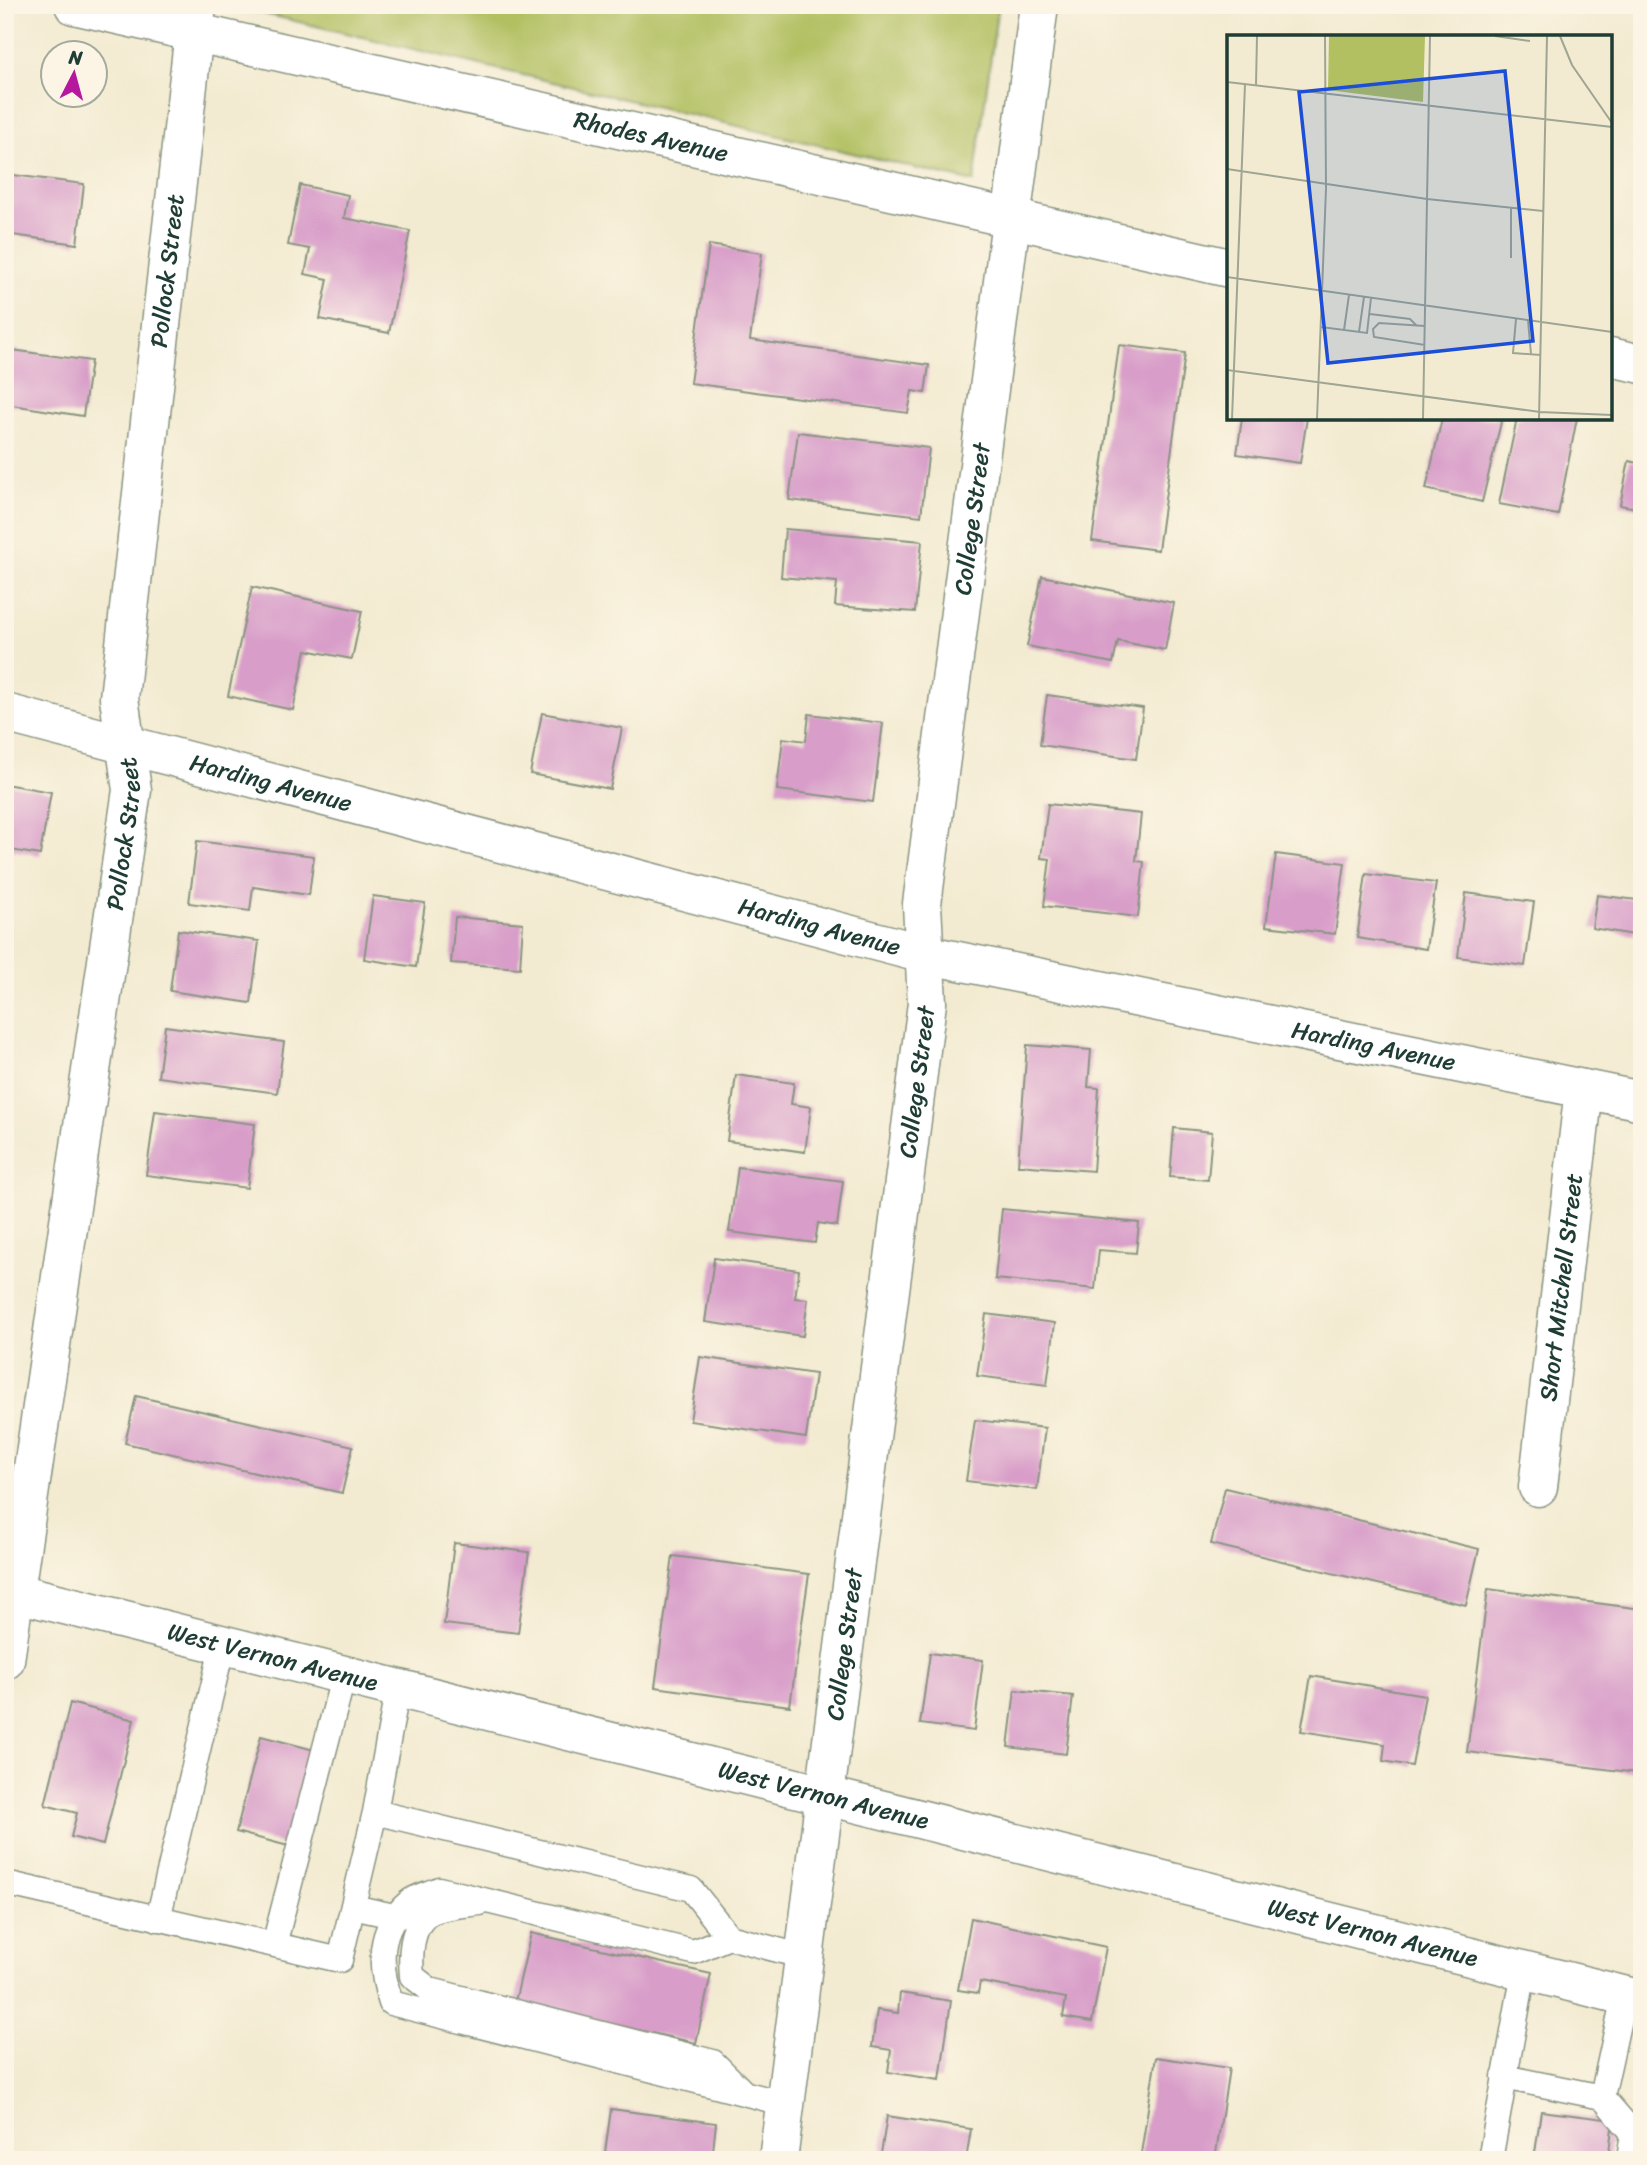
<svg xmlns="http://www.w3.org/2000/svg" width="1647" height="2165" viewBox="0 0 1647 2165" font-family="Sriracha,sans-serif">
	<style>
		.green { fill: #b2c062; stroke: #687e4b; stroke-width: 2 }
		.building { fill: #d89dc9 }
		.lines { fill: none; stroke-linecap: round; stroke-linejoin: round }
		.lane-casing { stroke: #899482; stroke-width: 27 }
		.street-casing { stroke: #899482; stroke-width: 41 }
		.primary-casing { stroke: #899482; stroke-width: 41 }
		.lane { stroke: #fff; stroke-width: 24 }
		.street { stroke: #fff; stroke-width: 38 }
		.primary { stroke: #fff; stroke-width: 38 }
		.labels { text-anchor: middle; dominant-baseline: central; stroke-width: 7; stroke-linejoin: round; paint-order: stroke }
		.street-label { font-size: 24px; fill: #1f3d34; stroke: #fcf5e5 }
		.inset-road { fill: none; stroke: #9ea592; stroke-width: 2 }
		.view { fill: #1d4ed8; fill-opacity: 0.15; stroke: #1d4ed8; stroke-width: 3.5 }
		.inset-edge { fill: none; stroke: #1f3d34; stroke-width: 3.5 }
	</style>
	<rect width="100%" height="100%" fill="#fcf5e5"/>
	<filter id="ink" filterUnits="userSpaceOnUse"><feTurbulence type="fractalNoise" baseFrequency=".0143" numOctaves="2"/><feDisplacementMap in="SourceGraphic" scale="14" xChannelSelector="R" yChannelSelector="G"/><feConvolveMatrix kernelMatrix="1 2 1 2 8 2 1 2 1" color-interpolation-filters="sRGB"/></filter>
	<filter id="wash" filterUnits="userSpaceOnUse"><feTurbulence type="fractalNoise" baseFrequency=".00686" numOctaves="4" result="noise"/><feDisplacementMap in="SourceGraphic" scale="28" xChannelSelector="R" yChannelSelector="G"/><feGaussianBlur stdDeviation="1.57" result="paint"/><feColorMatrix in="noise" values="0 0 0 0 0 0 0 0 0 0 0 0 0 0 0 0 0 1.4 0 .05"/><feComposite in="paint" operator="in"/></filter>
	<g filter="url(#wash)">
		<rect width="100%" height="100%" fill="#f3ebd1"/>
		<path class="green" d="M 227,5 L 998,5 L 974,182 Z"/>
		<g id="blocks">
			<path class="building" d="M 5,174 L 84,184 L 77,244 L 5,234 Z
				M 300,185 L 348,195 L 344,218 L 410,231 L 389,333 L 320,319 L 328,279 L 305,274 L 310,249 L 288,245 Z
				M 709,245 L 762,253 L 750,340 L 929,365 L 925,393 L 912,391 L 908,413 L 690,383 Z
				M 1119,345 L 1185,353 L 1158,550 L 1092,541 Z
				M 5,349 L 91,361 L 83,416 L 5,404 Z
				M 1242,418 L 1307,418 L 1300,463 L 1237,454 Z
				M 1442,418 L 1502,418 L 1482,502 L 1426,489 Z
				M 1517,418 L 1577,418 L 1558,515 L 1499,504 Z
				M 798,432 L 929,448 L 921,516 L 789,500 Z
				M 1629,461 L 1642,464 L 1642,509 L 1620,505 Z
				M 785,529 L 922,541 L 915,612 L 835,606 L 837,582 L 781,577 Z
				M 1042,576 L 1174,603 L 1165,650 L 1118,641 L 1113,663 L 1027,646 Z
				M 252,587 L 362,611 L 352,659 L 306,650 L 293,710 L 228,696 Z
				M 1047,695 L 1143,708 L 1136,759 L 1040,745 Z
				M 542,713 L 622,728 L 610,789 L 530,774 Z
				M 809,714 L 883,723 L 873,802 L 777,790 L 783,738 L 806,741 Z
				M 5,784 L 51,792 L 40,855 L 5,849 Z
				M 1048,804 L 1141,814 L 1136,861 L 1144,862 L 1138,917 L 1044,906 L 1050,859 L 1041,858 Z
				M 197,841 L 314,856 L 309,895 L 253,887 L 250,911 L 189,903 Z
				M 1276,854 L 1345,863 L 1335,934 L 1266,926 Z
				M 1366,874 L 1436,883 L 1426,949 L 1357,938 Z
				M 1466,893 L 1534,902 L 1525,966 L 1458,957 Z
				M 1597,895 L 1638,900 L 1634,935 L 1592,928 Z
				M 373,896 L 425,903 L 416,967 L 364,959 Z
				M 455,917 L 523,923 L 520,968 L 451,963 Z
				M 178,930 L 259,941 L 251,1003 L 170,991 Z
				M 5,1004 L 10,1004 L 7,1031 L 5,1031 Z
				M 165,1026 L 284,1042 L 277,1093 L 158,1077 Z
				M 1027,1045 L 1091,1050 L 1088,1087 L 1099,1088 L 1093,1171 L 1018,1165 Z
				M 736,1075 L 794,1083 L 791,1104 L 811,1107 L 805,1152 L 727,1141 Z
				M 155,1111 L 255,1124 L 247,1188 L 146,1175 Z
				M 1174,1128 L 1212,1132 L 1208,1180 L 1170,1177 Z
				M 738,1167 L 843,1181 L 837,1226 L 818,1223 L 815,1243 L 729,1232 Z
				M 1002,1209 L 1139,1223 L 1136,1253 L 1099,1250 L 1095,1289 L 995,1279 Z
				M 714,1258 L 799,1270 L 795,1298 L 808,1299 L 803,1336 L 705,1322 Z
				M 986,1314 L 1055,1323 L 1047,1385 L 977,1376 Z
				M 700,1357 L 815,1374 L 806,1438 L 690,1421 Z
				M 136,1396 L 353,1446 L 342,1493 L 125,1443 Z
				M 975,1420 L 1045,1428 L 1037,1490 L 966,1481 Z
				M 1225,1488 L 1479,1549 L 1466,1605 L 1211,1544 Z
				M 454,1543 L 529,1552 L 518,1633 L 444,1624 Z
				M 673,1556 L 809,1574 L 790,1706 L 655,1687 Z
				M 1488,1589 L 1642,1609 L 1642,1739 L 1637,1773 L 1467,1752 Z
				M 930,1653 L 983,1660 L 974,1731 L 920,1724 Z
				M 1311,1676 L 1425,1695 L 1412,1766 L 1383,1761 L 1385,1744 L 1301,1731 Z
				M 1015,1690 L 1073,1696 L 1066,1754 L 1008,1747 Z
				M 70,1703 L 134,1720 L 103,1845 L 71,1837 L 77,1813 L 45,1805 Z
				M 261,1736 L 318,1751 L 292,1847 L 236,1832 Z
				M 971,1918 L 1106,1947 L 1092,2022 L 1063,2017 L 1066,1998 L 980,1982 L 978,1993 L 958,1990 Z
				M 531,1933 L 711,1974 L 696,2043 L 515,2002 Z
				M 900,1993 L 951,2001 L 940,2080 L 888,2072 L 891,2050 L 872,2047 L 877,2010 L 898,2013 Z
				M 1156,2057 L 1229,2068 L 1215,2160 L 1140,2160 Z
				M 611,2109 L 716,2123 L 712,2160 L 604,2160 Z
				M 1541,2111 L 1613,2120 L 1608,2160 L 1534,2160 Z
				M 887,2116 L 971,2129 L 966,2160 L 880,2160 Z
				M 37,2153 L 74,2158 L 74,2160 L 36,2160 Z"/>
		</g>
	</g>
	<g filter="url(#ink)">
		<use href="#blocks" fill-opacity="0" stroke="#899482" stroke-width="2"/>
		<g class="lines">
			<g class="lane-casing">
				<path id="lane" d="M 375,1812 L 691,1889 L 729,1937 L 804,1957
					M 5,1883 L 340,1960 L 375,1812 L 398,1687
					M 480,1903 C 466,1905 442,1906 430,1913 C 410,1926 410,1955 412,1976 L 430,1990 L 713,2062 L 743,2092
					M 353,1907 L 398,1917
					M 158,1919 L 223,1644
					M 729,1937 L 693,1952 L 439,1889 C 430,1893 416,1896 409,1902 C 376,1930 379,1967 391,2003 L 786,2104
					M 274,1945 L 344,1674
					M 1504,2077 L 1602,2097 L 1633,2133 L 1629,2160
					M 1602,2097 L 1624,1996
					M 1490,2160 L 1524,1971"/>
			</g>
			<g class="street-casing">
				<g id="street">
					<path id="s1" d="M 74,5 L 1229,268"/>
					<path d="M 1610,357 L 1642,364"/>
					<path id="s2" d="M 5,713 L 924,954 L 1642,1101"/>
					<path id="s3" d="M 1538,1487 L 1584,1089"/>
					<path id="s4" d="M 5,1660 L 132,790 L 119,698 L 197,5"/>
					<path id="s5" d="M 778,2160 L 927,1003 L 922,904 L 1039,5"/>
				</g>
			</g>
			<g class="primary-casing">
				<g id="primary">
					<path id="s6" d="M 5,1590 L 1642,2000"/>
				</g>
			</g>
			<use href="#lane" class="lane"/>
			<use href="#street" class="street"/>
			<use href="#primary" class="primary"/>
		</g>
	</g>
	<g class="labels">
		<g class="street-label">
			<text stroke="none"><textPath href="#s1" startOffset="592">Rhodes Avenue</textPath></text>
			<text stroke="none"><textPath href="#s4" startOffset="1402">Pollock Street</textPath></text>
			<text stroke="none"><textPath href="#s5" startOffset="1654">College Street</textPath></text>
			<text stroke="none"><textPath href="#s2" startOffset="275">Harding Avenue</textPath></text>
			<text stroke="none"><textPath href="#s4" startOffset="835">Pollock Street</textPath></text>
			<text stroke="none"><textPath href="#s2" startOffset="842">Harding Avenue</textPath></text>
			<text stroke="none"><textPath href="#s2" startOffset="1409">Harding Avenue</textPath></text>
			<text stroke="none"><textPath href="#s5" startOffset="1087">College Street</textPath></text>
			<text stroke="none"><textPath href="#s3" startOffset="201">Short Mitchell Street</textPath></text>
			<text stroke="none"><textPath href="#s5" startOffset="520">College Street</textPath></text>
			<text stroke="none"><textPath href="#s6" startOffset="276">West Vernon Avenue</textPath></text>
			<text stroke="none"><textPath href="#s6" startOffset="844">West Vernon Avenue</textPath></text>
			<text stroke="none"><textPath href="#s6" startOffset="1410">West Vernon Avenue</textPath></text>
		</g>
	</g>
	<g transform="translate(1227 35)">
		<rect width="385" height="385" fill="#f3ebd1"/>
		<path d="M 102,1 L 198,1 L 196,67 L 101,55 Z" fill="#b2c062"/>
		<path class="inset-road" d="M 268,1 L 303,6M 333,1 L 345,30 L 385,88M 0,47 L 385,92M 29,50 L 30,1M 0,134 L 200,164 L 316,176M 284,223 L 284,172M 0,242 L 385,297M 143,279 L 183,284 L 189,290M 289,284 L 286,318 L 314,320M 301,285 L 304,319M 94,292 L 140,298 L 144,263M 117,295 L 122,260M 132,297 L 137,262M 198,310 L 147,302 L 146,294 L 152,288 L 198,291M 0,335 L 313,377 L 385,380M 5,384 L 18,49M 90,384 L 99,154 L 98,1M 196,384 L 203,1M 312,384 L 320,1"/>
		<path class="view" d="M 278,36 L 306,306 L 101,328 L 72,57 Z"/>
		<rect width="385" height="385" class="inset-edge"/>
	</g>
	<rect width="1647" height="2165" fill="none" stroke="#fcf5e5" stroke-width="28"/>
	<g transform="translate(74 74) rotate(6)"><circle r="33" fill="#fcf5e5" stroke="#a4ab9e" stroke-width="2"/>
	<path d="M0-5L12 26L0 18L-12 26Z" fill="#b5179e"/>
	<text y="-10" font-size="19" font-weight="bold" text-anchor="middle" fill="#1f3d34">N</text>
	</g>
</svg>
